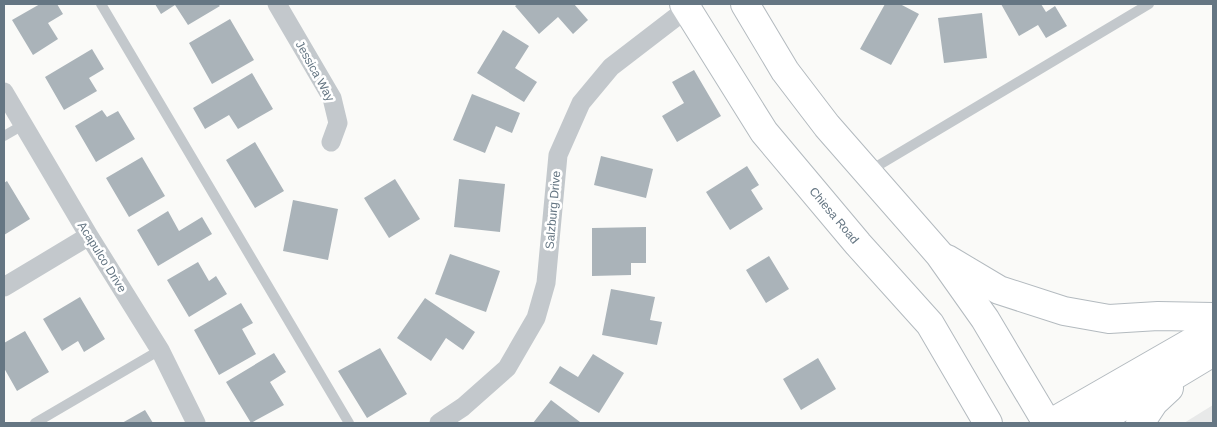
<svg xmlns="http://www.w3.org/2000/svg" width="1217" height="427" viewBox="0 0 1217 427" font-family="Arial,sans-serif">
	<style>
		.built { fill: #e8e9e9 }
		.building { fill: #aab3b9 }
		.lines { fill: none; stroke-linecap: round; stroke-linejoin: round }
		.secondary-casing { stroke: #b3babf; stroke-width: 30 }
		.service { stroke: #c3c8cc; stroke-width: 10 }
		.minor { stroke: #c3c8cc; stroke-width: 19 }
		.secondary { stroke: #fff; stroke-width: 28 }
		.labels { text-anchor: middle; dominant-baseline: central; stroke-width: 5; stroke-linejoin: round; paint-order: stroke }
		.street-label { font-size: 12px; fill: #657683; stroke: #fff }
	</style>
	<rect width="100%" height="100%" fill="#fafaf8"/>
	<path class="built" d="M 1213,405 L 1213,423 L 1184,423 Z"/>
	<path class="building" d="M 40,4 L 57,4 L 63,14 L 48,23 L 58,39 L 33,55 L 12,20 Z
		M 155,4 L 218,4 L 220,6 L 188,25 L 175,5 L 161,14 Z
		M 518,4 L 574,4 L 588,20 L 573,34 L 558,17 L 539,34 L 515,6 Z
		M 885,4 L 900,4 L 919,14 L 891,65 L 860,49 Z
		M 1001,4 L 1041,4 L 1046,12 L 1055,6 L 1067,26 L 1046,38 L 1038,25 L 1019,36 Z
		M 982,13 L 987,58 L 944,63 L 938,18 Z
		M 230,19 L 254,60 L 212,84 L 189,43 Z
		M 503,30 L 529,46 L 515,68 L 537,82 L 524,102 L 477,73 Z
		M 92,49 L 104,69 L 89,78 L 97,91 L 64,110 L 45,77 Z
		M 694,70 L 721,116 L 677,142 L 662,116 L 684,103 L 672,82 Z
		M 252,73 L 273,109 L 238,129 L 229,115 L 205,129 L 193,108 Z
		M 472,94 L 520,113 L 512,133 L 496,126 L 485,153 L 453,140 Z
		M 102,110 L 107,117 L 118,111 L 135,139 L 96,162 L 75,126 Z
		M 255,142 L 284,191 L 255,208 L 226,160 Z
		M 601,156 L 653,169 L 646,198 L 594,185 Z
		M 142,157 L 165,196 L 129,217 L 106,178 Z
		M 747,166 L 759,185 L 751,190 L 763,209 L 730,230 L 706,192 Z
		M 395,179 L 420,219 L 389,238 L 364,198 Z
		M 459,179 L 505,184 L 500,232 L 454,227 Z
		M 7,181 L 30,219 L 4,235 L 4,183 Z
		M 293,200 L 338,209 L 328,260 L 283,251 Z
		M 168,211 L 179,231 L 202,217 L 212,234 L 158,266 L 137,230 Z
		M 646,227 L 646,263 L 631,263 L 631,275 L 592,276 L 592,228 Z
		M 450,254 L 500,271 L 486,312 L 435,294 Z
		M 769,256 L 789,289 L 766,303 L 746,270 Z
		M 198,262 L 209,281 L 216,276 L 227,294 L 189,317 L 167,280 Z
		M 611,289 L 655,297 L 650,320 L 662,322 L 657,345 L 602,335 Z
		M 80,297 L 105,339 L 84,352 L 78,341 L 62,351 L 43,319 Z
		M 425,298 L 475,332 L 463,350 L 446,338 L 431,361 L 397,338 Z
		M 241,303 L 253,323 L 242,329 L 256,354 L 219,375 L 194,330 Z
		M 25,331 L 49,372 L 17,391 L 4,368 L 4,343 Z
		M 380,348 L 407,394 L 367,418 L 338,371 Z
		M 274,353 L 286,372 L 270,382 L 284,405 L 251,423 L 226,382 Z
		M 593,354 L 624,373 L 599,413 L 549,383 L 560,366 L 578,377 Z
		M 818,358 L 836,389 L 801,410 L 783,379 Z
		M 551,400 L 580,422 L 579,423 L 533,423 Z
		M 145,410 L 153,423 L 122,423 Z"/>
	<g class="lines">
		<g class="secondary-casing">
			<g id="secondary">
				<path id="s1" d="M 684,4 L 764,132 L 858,244 L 930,324 L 988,423"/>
				<path d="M 745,4 L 785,71 L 827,126 L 939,254 L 985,319 L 1047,423"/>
				<path d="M 947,259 L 999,290 L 1064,311 L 1109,319 L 1158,316 L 1213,317"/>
				<path d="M 1051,423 L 1213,330"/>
				<path d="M 1095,423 L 1213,352"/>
				<path d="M 1140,423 L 1154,402 L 1169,388"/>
			</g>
		</g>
		<path class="service" d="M 101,4 L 349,423
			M 4,136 L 23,125
			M 869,171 L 1149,4
			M 35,423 L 160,350"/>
		<path class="minor" d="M 277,4 L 332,98 L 338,123 L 331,142
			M 4,92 L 89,236 L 160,350 L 196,423
			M 4,287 L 89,236
			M 439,423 L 463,407 L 507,368 L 536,318 L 546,283 L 558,155 L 581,103 L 611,67 L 693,4"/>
		<use href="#secondary" class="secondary"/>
	</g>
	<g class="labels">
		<g class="street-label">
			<text transform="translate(315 71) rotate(61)">Jessica Way</text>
			<text transform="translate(553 210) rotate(-85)">Salzburg Drive</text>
			<text stroke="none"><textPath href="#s1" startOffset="260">Chiesa Road</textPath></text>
			<text transform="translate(102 257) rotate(58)">Acapulco Drive</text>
		</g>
	</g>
	<rect width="1217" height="427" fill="none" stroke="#657683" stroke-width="10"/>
</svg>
